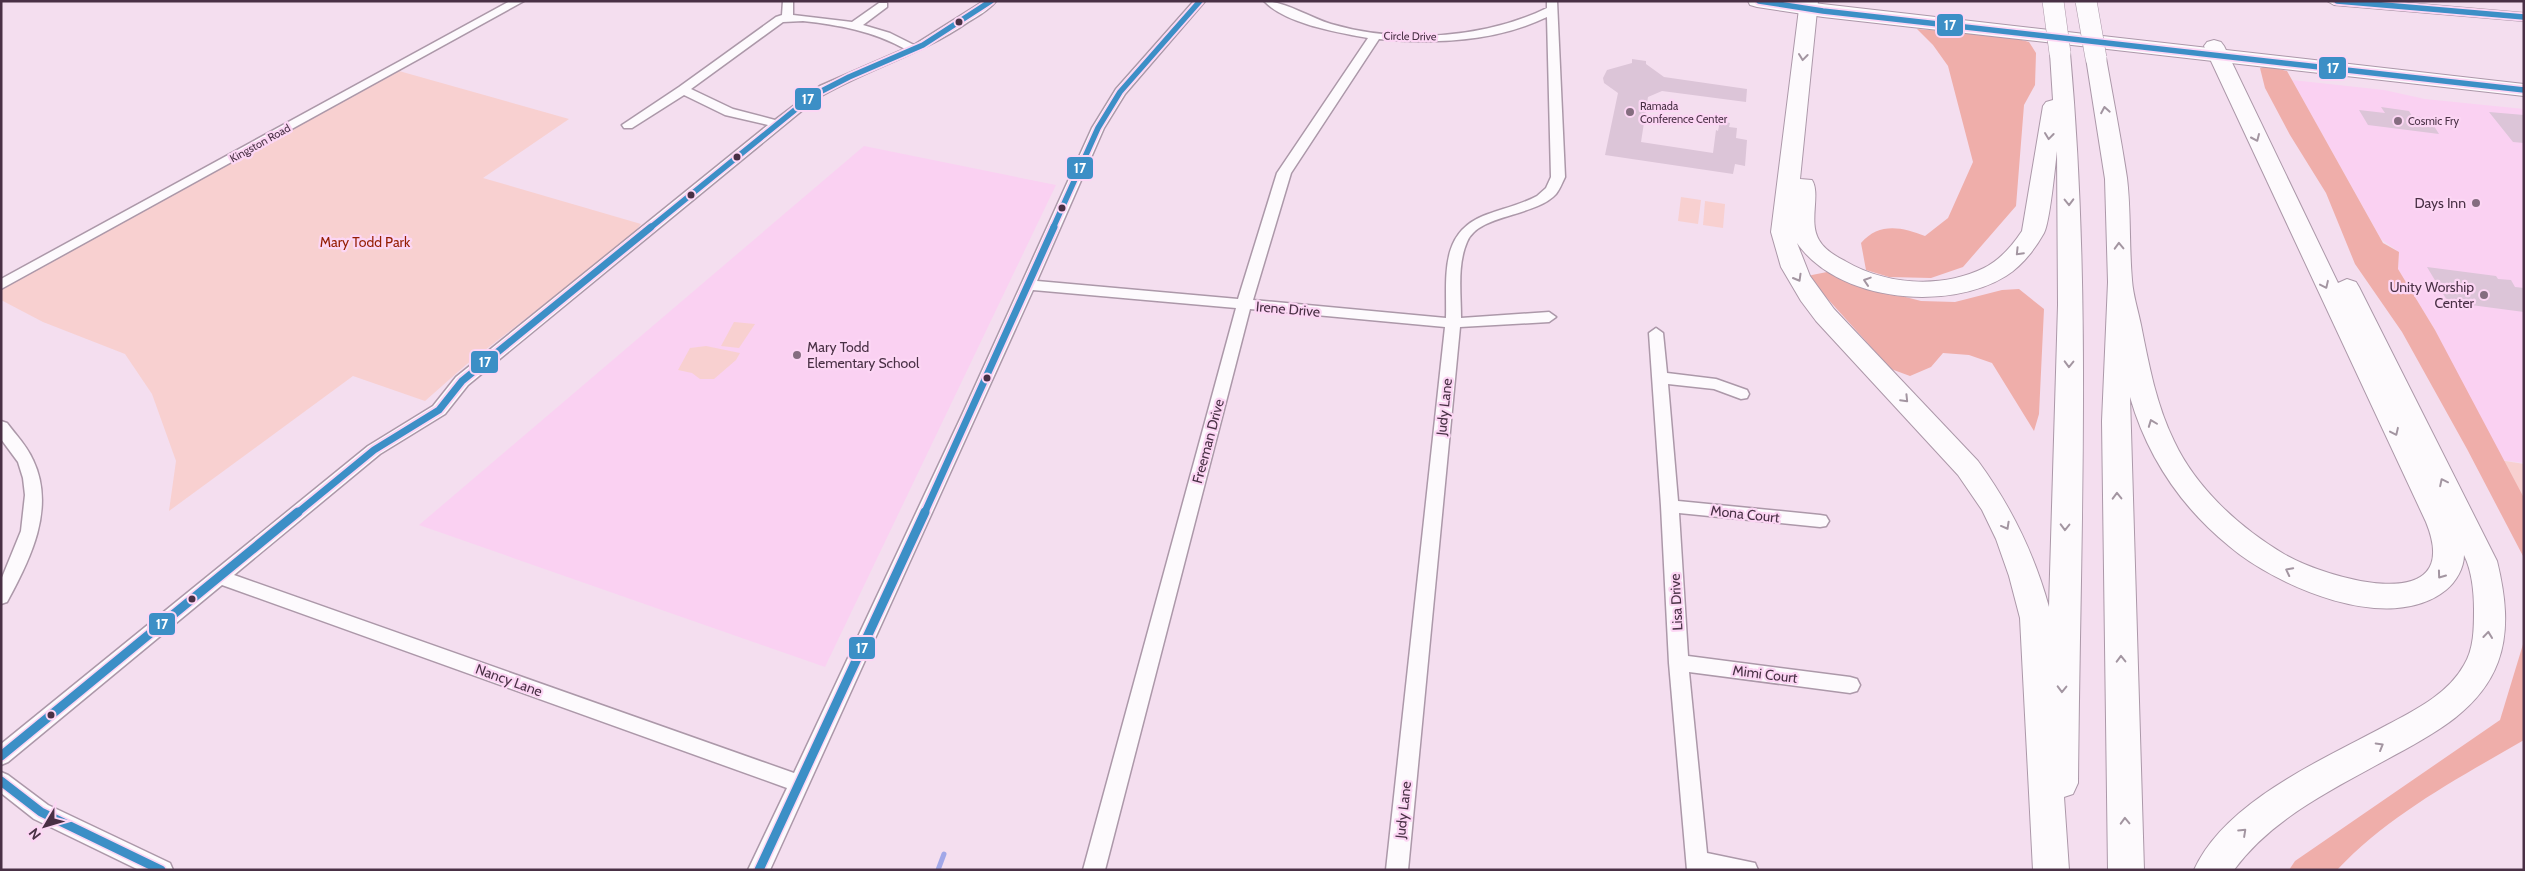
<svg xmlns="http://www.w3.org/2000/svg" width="2525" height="871" viewBox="0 0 2525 871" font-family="Cabin,sans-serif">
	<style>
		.built { fill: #fad1f2 }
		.green { fill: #f8d0d0 }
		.forest { fill: #efaeaa }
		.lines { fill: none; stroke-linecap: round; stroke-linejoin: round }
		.stream { stroke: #a1a7e8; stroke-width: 5 }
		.building { fill: #dcc5d8 }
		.minor-casing { stroke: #ac98a9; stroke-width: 3 }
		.tertiary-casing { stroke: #ac98a9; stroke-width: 2 }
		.trunk-casing { stroke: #ac98a9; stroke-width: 2 }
		.motorway-casing { stroke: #ac98a9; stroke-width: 2 }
		.minor { fill: #fdfafd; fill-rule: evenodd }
		.tertiary { fill: #fdfafd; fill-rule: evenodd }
		.trunk { fill: #fdfafd; fill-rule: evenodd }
		.motorway { fill: #fdfafd; fill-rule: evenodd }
		.motorway-bridge-casing { stroke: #ac98a9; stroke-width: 22; stroke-linecap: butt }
		.motorway-bridge { stroke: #fdfafd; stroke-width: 21 }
		.bus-1-far2-casing { stroke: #fcd6f4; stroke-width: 9 }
		.bus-1-far1-casing { stroke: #fcd6f4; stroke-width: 11 }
		.bus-1-casing { stroke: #fcd6f4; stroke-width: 12 }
		.bus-1-far2 { stroke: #3c8fc6; stroke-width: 5.5 }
		.bus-1-far1 { stroke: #3c8fc6; stroke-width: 7 }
		.bus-1 { stroke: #3c8fc6; stroke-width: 9 }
		.oneway { stroke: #a395a1 }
		.bus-dot { fill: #493045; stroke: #fcd6f4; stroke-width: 2 }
		.poi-dot { fill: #856d80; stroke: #fcd6f4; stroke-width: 2 }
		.labels { text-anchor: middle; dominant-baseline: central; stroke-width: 4.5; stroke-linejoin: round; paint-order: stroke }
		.far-street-label { font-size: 11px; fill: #493045; stroke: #fcd6f4 }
		.far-poi-label { font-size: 11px; fill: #493045; stroke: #fcd6f4; text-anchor: start }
		.poi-label { font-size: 14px; fill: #493045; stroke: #fcd6f4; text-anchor: end }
		.park-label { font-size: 14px; fill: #941d02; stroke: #fcd6f4 }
		.street-label { font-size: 14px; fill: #493045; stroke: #fcd6f4 }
		.line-badge { stroke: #fcd6f4; stroke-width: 2 }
		.badge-label { font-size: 14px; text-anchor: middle; font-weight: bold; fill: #fff }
	</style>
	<rect width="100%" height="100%" fill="#f4deef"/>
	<path class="built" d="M 2292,80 L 2384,90 L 2425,99 L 2524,109 L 2524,463 L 2501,460 L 2435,330 L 2398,269 L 2399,252 L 2381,239 Z
		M 864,146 L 1056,185 L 825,667 L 419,525 Z"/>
	<path class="green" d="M 399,71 L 569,119 L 483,178 L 641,224 L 632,236 L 467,364 L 425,401 L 353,376 L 169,511 L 176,461 L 152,394 L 125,354 L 43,322 L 1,300 L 1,289 Z
		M 1681,197 L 1701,200 L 1698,224 L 1678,221 Z
		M 1705,201 L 1725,204 L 1723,228 L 1703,225 Z
		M 734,322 L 755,324 L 739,348 L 721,346 Z
		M 706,346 L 740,353 L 736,360 L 714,379 L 700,379 L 692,373 L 678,370 L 690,348 Z
		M 2499,460 L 2524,464 L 2524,504 Z"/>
	<path class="forest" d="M 1917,29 L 2007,36 L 2029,42 L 2036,53 L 2035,85 L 2024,105 L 2016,206 L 1963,267 L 1931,278 L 1889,277 L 1866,270 L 1861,243 C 1879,222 1902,227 1925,236 L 1948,218 L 1973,162 L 1948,66 L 1933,45 Z
		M 2266,66 L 2287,71 L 2383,243 L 2399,252 L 2398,269 L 2435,330 L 2524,498 L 2524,578 L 2523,556 L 2467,449 L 2402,332 L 2355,264 L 2326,193 L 2290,135 L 2265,88 L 2260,68 Z
		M 1827,272 L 1859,285 L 1921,301 L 1955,302 L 2002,290 L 2019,289 L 2044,309 L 2039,414 L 2034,431 L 1992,363 L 1969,355 L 1943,353 L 1931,367 L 1910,376 L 1891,369 L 1807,276 Z
		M 2524,641 L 2524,740 C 2457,779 2390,814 2337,870 L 2289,870 L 2295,861 L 2500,720 Z"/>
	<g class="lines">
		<path class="stream" d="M 938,870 L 944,854"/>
	</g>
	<path class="building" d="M 1632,59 L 1646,61 L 1646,64 L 1664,77 L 1747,89 L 1746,102 L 1662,91 L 1648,97 L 1641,142 L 1713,153 L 1716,130 L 1718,131 L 1720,121 L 1730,123 L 1729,127 L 1737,128 L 1736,138 L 1747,140 L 1745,166 L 1735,164 L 1733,174 L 1605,155 L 1618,93 L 1604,83 L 1603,78 L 1607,70 L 1632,63 Z
		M 2381,107 L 2409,111 L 2412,116 L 2429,118 L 2439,134 L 2368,125 L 2359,110 L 2385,113 Z
		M 2489,112 L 2524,115 L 2524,143 L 2513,142 Z
		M 2427,267 L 2496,276 L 2498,279 L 2511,280 L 2515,287 L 2524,288 L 2524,312 L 2448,302 Z"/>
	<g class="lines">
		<g class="minor-casing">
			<path id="minor" d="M 510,1 L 524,1 L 1,289 L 1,279 Z
				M 783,1 L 793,1 L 793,15 L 852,22 L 879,3 L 887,3 L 887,7 L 863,25 L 890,33 L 914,45 L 984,1 L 996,1 C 989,10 978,16 968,22 C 921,55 866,69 816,99 L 468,385 L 445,414 L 380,454 L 234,575 L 794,773 L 962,415 L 1092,128 L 1116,89 L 1194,1 L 1205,1 L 1125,94 L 1104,128 L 1037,281 L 1238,299 L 1277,173 L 1368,38 C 1337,32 1286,24 1264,1 C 1284,1 1309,17 1331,24 C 1399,44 1484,39 1547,8 L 1547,1 L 1557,1 L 1565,177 C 1562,183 1560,189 1556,194 C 1535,217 1478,214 1467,242 C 1457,265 1461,293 1461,318 L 1549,312 L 1556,317 L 1549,322 L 1460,327 L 1408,870 L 1386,870 L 1445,327 L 1250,309 L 1105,870 L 1083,870 L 1236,308 L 1033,290 L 770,870 L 748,870 L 787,788 L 222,585 L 8,762 L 1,765 L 1,744 L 368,446 L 433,406 L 456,377 L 768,125 L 725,115 L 684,95 L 632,128 L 624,128 L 622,125 L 679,87 L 776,17 L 782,15 ZM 1547,17 L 1551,177 L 1546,188 L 1537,196 C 1520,205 1501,209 1483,216 C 1439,234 1447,278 1446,318 L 1253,300 L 1291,173 L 1379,39 C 1436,44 1495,42 1547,17 ZM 803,21 C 839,25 873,31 905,49 L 820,86 L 775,120 L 733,109 L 691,89 L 783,22 Z
				M 1656,328 L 1663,333 L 1667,373 L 1716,379 L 1747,390 L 1749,394 L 1747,398 L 1741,399 L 1714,389 L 1668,384 L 1678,501 L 1820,515 L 1826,516 L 1829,521 L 1826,526 L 1820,527 L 1679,513 L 1688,656 L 1850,677 L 1857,679 L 1860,685 L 1857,691 L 1850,693 L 1689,672 L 1707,853 L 1755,863 L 1758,870 L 1687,870 L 1669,663 L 1661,506 L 1649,333 Z
				M 1,421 L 7,423 C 16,435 27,446 33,460 C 56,508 30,560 7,602 L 1,604 L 1,580 L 21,531 L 25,495 L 23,478 L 18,462 L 1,439 Z
				M 1,772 L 8,775 L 48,805 L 170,863 L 173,870 L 139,870 L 34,819 L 1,793 Z"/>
		</g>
		<g class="tertiary-casing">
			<path id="tertiary" d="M 2327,1 L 2385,1 L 2524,13 L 2524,21 L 2334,5 Z"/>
		</g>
		<g class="trunk-casing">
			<path id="trunk" d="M 1748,1 L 1796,1 L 2524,84 L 2524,96 L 1823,17 L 1757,7 L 1750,5 Z"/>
		</g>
		<g class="motorway-casing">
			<path id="motorway" d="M 1800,1 L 1818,1 L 1800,179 L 1812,180 C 1821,194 1808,222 1819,240 C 1824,249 1835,256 1845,261 C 1886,285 1941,289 1984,268 C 2000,260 2012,246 2022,231 L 2043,106 L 2046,102 L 2053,100 L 2050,53 L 2053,49 L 2067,49 L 2070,53 C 2092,295 2080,540 2078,783 L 2073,794 L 2064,797 L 2069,870 L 2033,870 L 2020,618 L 2009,576 L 1996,539 L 1982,510 L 1958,475 L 1816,321 L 1801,301 L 1781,267 L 1771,232 ZM 2057,151 L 2058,305 L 2049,607 C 2034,553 2011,506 1978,461 L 1834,309 L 1810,276 L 1797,243 C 1838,302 1948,312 2006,276 C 2022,266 2035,249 2044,233 C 2050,222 2055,167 2057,151 Z
				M 2214,40 L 2221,42 L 2224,46 L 2338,283 L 2347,279 L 2356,282 L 2359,287 L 2497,561 C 2505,594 2510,629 2498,662 C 2478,716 2421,740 2373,767 C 2323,794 2268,823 2234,870 L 2194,870 C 2225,801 2324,759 2387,725 C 2415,710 2448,694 2464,665 C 2474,649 2474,628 2474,610 C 2474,592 2472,571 2464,555 C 2464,568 2456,582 2446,590 C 2389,636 2276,586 2229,546 C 2181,507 2147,456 2130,397 L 2144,870 L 2108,870 L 2102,421 L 2108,282 L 2105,179 L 2086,58 L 2089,54 L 2103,54 L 2106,58 C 2113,98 2121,138 2127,178 C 2131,211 2129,246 2132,280 C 2133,295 2138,310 2141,325 C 2149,365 2156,404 2174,441 C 2196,488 2240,528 2284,554 C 2325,578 2466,620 2426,522 L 2204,46 L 2207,42 Z"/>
		</g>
		<use href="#minor" class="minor"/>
		<use href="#tertiary" class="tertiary"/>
		<use href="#trunk" class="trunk"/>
		<use href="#motorway" class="motorway"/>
		<g class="motorway-bridge-casing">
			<path id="motorway-bridge" d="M 2053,1 L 2060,53
				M 2086,1 L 2096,58"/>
		</g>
		<use href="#motorway-bridge" class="motorway-bridge"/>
		<g class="bus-1-far2-casing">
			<path id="bus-1-far2" d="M 1759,1 L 1823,11 L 2524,90
				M 2337,1 L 2524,17
				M 650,228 L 812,96 L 849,77 L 923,45 L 991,1
				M 1053,228 L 1098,128 L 1120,92 L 1200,1"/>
		</g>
		<g class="bus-1-far1-casing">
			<path id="bus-1-far1" d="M 296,514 L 374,450 L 439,410 L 462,381 L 651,227
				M 924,514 L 1054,227"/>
		</g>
		<g class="bus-1-casing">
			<path id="bus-1" d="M 1,756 L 298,512
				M 1,781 L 41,812 L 161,870
				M 759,870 L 925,512"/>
		</g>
		<use href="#bus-1-far2" class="bus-1-far2"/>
		<use href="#bus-1-far1" class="bus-1-far1"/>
		<use href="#bus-1" class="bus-1"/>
	</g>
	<defs><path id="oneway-chevron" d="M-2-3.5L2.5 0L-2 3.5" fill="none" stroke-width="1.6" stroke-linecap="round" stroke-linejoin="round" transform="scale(1.25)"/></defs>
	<g class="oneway">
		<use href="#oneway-chevron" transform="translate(1803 57) rotate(97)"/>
		<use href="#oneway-chevron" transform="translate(2105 110) rotate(-100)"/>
		<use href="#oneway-chevron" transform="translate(2049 136) rotate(97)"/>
		<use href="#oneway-chevron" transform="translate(2256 138) rotate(66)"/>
		<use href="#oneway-chevron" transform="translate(2069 202) rotate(89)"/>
		<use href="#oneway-chevron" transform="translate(2119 246) rotate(-92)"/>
		<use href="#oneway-chevron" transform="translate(2019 252) rotate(134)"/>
		<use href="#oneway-chevron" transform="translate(1798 278) rotate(60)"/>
		<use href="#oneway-chevron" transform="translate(1867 281) rotate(-162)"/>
		<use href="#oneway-chevron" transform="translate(2325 285) rotate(65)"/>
		<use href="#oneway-chevron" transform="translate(2069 364) rotate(91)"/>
		<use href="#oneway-chevron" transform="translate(1905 399) rotate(46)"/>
		<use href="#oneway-chevron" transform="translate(2152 423) rotate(-111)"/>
		<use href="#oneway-chevron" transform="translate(2395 432) rotate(65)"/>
		<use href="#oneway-chevron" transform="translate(2443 482) rotate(-116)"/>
		<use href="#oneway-chevron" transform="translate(2117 496) rotate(-91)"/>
		<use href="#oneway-chevron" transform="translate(2006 526) rotate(61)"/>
		<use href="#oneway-chevron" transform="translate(2065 527) rotate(91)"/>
		<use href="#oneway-chevron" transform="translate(2289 571) rotate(-153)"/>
		<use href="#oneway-chevron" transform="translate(2441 575) rotate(126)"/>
		<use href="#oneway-chevron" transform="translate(2488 635) rotate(-84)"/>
		<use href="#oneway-chevron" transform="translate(2121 659) rotate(-91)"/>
		<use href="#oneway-chevron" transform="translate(2062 689) rotate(91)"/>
		<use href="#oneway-chevron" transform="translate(2380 746) rotate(-30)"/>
		<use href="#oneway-chevron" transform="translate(2125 821) rotate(-92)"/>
		<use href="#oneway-chevron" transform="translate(2243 832) rotate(-43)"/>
	</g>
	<g class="bus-dot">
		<circle cx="959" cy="22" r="4.5"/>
		<circle cx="737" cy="157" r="4.5"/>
		<circle cx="691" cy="195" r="4.5"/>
		<circle cx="1062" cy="208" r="4.5"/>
		<circle cx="987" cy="378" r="4.5"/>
		<circle cx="192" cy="599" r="4.5"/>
		<circle cx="51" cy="715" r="4.5"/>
	</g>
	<g class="poi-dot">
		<circle cx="1630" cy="112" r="5"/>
		<circle cx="2398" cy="121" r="5"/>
		<circle cx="2476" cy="203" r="5"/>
		<circle cx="2484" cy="295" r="5"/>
		<circle cx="797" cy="355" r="5"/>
	</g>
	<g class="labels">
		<g class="far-street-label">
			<text transform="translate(1410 36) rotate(1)">Circle Drive</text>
			<text transform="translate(260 143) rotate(-29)">Kingston Road</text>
		</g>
		<g class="far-poi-label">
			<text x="1640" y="106">Ramada<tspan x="1640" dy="13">Conference Center</tspan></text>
			<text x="2408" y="121">Cosmic Fry</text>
		</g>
		<g class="poi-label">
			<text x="2466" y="203">Days Inn</text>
			<text x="2474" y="287">Unity Worship<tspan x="2474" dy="16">Center</tspan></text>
			<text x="807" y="347" text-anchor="start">Mary Todd<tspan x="807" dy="16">Elementary School</tspan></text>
		</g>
		<g class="park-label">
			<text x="365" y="242">Mary Todd Park</text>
		</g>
		<g class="street-label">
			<text transform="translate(1288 309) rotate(5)">Irene Drive</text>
			<text transform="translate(1444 407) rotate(-84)">Judy Lane</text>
			<text transform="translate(1208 441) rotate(-75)">Freeman Drive</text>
			<text transform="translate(1745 514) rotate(6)">Mona Court</text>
			<text transform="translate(1676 602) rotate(-93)">Lisa Drive</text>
			<text transform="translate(1765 674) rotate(7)">Mimi Court</text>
			<text transform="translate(509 680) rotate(20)">Nancy Lane</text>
			<text transform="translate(1403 810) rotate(-84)">Judy Lane</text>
		</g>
	</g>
	<g class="line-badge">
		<rect x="1936" y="13" width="28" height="24" rx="5" fill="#3c8fc6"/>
		<rect x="2318" y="56" width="29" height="24" rx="5" fill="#3c8fc6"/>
		<rect x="794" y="87" width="28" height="24" rx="5" fill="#3c8fc6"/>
		<rect x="1066" y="156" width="28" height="24" rx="5" fill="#3c8fc6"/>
		<rect x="470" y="350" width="29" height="24" rx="5" fill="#3c8fc6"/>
		<rect x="148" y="612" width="28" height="24" rx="5" fill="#3c8fc6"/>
		<rect x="848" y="636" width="28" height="24" rx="5" fill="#3c8fc6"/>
	</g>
	<g class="badge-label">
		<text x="1950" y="30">17</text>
		<text x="2333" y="73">17</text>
		<text x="808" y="104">17</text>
		<text x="1080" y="173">17</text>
		<text x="485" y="367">17</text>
		<text x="162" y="629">17</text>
		<text x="862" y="653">17</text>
	</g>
	<rect width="2525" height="871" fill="none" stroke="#493045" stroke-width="5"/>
	<g transform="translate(45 826) rotate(232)" stroke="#fcd6f4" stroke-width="4" paint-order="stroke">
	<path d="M0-4L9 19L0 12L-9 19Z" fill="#493045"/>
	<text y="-8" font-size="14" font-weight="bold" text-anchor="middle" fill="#493045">N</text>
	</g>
</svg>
